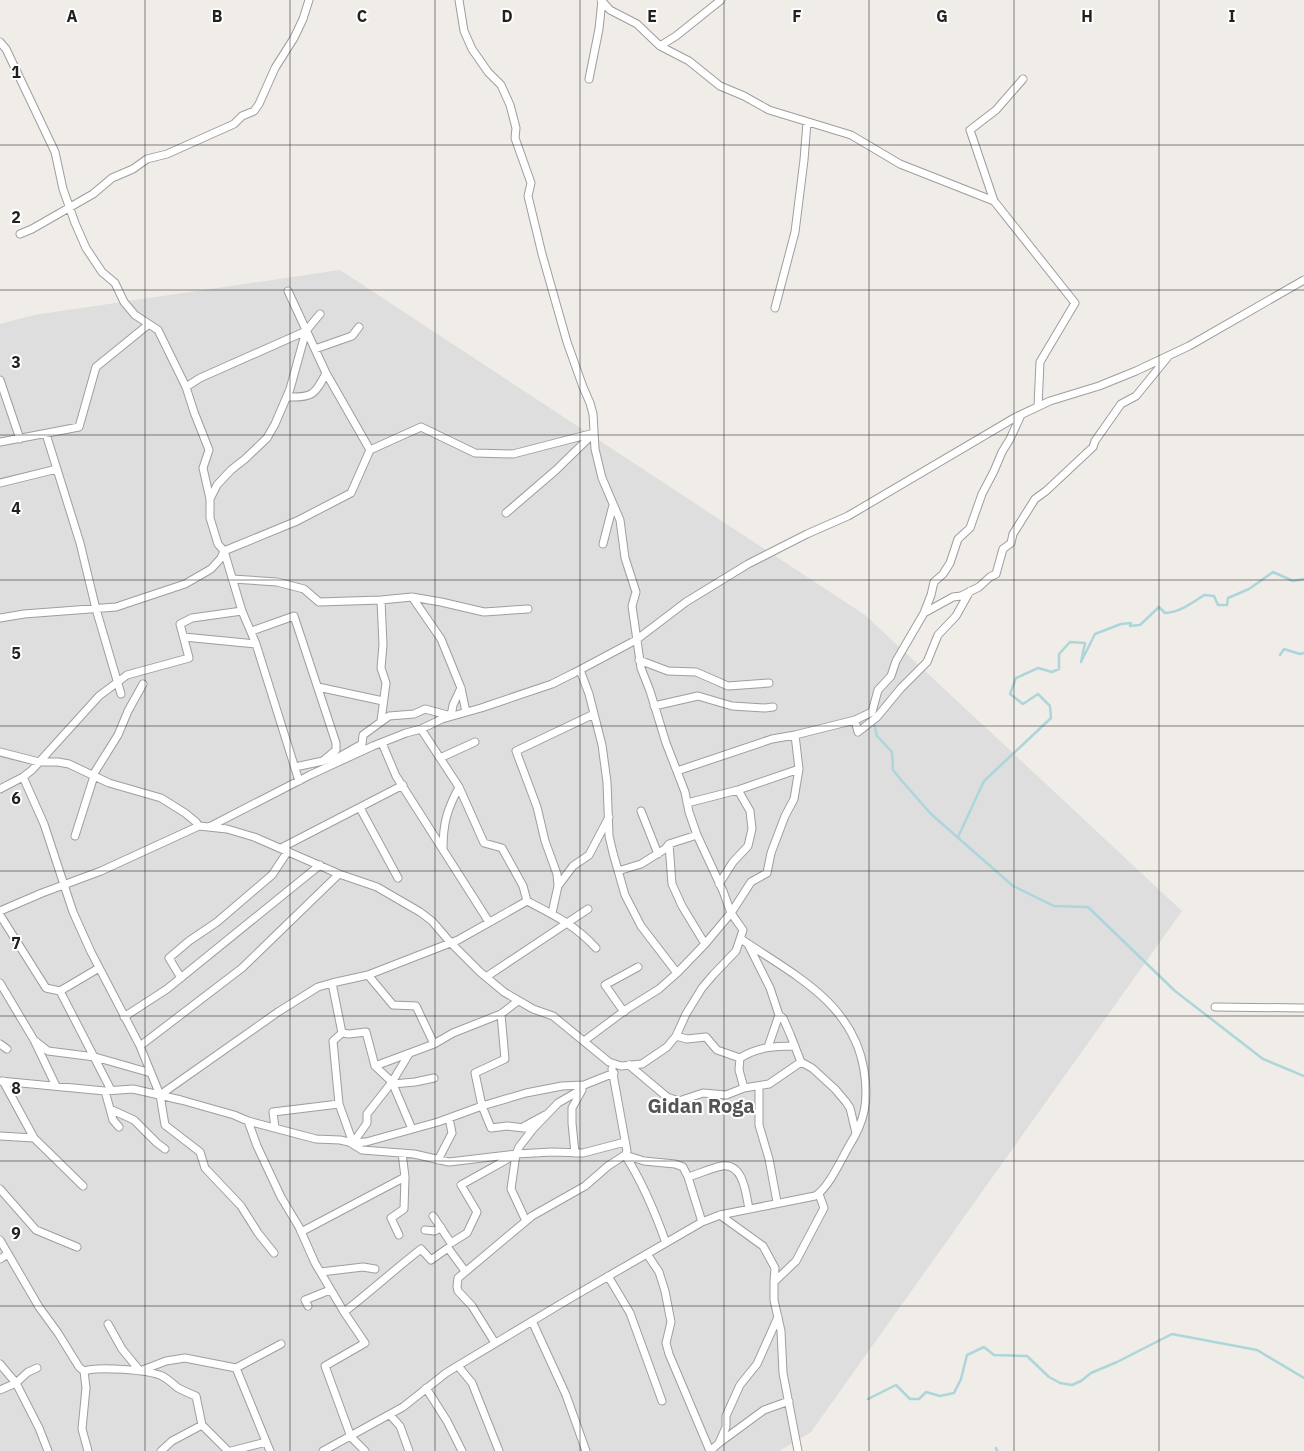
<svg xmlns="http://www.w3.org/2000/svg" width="1304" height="1451" viewBox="0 0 1304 1451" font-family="'IBM Plex Sans',sans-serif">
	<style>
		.residential { fill: #dedede }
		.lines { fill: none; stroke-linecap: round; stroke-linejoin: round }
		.stream { stroke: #acd6da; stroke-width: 2.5 }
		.street-casing { stroke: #9e9e9e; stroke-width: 9 }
		.street { stroke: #fff; stroke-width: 7 }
		.grid { fill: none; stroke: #212121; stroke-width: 1; stroke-opacity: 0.55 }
		.labels { text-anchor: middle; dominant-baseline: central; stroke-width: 4; stroke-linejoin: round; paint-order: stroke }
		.quarter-label { font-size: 20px; font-weight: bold; fill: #545454; stroke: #fff }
		.grid-label { font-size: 16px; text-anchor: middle; font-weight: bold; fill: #212121; stroke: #fff; stroke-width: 4; stroke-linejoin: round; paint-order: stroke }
	</style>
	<rect width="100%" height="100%" fill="#f0ece8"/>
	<path class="residential" d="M 340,270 L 865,615 L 1182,911 L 811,1432 L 779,1451 L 0,1451 L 0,324 L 34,315 Z"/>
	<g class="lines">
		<path class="stream" d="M 1280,655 L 1284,649 L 1300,654 L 1304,653
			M 874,723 L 877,736 L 892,752 L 893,770 L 902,781 L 931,814 L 1013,886 L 1054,906 L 1088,907 L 1175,991 L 1263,1059 L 1304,1076
			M 958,837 L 984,781 L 1051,718 L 1050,706 L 1038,694 L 1023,704 L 1010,694 L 1016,678 L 1038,668 L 1052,672 L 1059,669 L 1059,654 L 1070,642 L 1085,643 L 1081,662 L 1095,634 L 1121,624 L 1131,623 L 1130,626 L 1140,625 L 1159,607 L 1165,613 C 1180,612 1192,603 1204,595 L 1214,596 L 1218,605 L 1227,605 L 1228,598 L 1249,589 L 1273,572 L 1293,581 L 1304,579
			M 868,1399 L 896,1385 L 910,1399 L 919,1399 L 926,1392 L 940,1396 L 954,1393 L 961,1379 L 967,1355 L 984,1347 L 994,1355 L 1027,1356 L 1049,1377 L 1060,1383 L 1072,1385 L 1081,1381 L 1091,1373 L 1117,1362 L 1172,1334 L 1257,1350 L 1304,1378
			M 996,1448 L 997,1451"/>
		<g class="street-casing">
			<path id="street" d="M 601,0 L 610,10 L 637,24 L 660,46 L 676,36 L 721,0
				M 0,42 L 6,49 L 55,152 L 63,189 L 75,223 L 86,248 L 102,272 L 115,283 L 124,302 L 135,315 L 158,330 L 186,387 L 194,412 L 209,450 L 203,468 L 210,499 L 210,518 L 218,544 L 224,551 L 221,558 L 211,569 L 185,584 L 116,607 L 24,614 L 0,618
				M 660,46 L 689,61 L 720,86 L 744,96 L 769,110 L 851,135 L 900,164 L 994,201 L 1075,303 L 1040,362 L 1038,406
				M 589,79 L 599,29 L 602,0
				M 994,201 L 970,130 L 996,110 L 1023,79
				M 20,234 L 32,229 L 93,194 L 112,178 L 133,169 L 147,159 L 167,154 L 234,124 L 242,116 L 254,111 L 259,104 L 275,68 L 294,38 L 303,19 L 309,0
				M 288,291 L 326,373 L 370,450
				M 775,308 L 795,232 L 804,160 L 807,122
				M 315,349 L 352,336 L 359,327
				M 0,380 L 20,439
				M 186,387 L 200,378 L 306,331
				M 287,397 C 312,398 315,395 326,373
				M 46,434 L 80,543 L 96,609 L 121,694
				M 0,442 L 79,427 L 96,367 L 149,324
				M 0,483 L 57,469
				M 210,499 L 217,485 L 231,470 L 245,459 L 267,438 L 275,424 L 290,389 L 306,331 L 320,314
				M 506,513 L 556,470 L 594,433
				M 603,544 L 613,505
				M 232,579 L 277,582 L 304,589 L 319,602 L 381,600 L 412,597 L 441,602 L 484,612 L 528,609
				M 970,591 L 956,616 L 938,635 L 927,662 L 901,688 L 877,717 L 858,732 L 855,720 L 872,712 L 878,690 L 891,676 L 896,661 L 924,613 L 931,595 L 934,582 L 943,574 L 950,563 L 958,539 L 970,528 L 982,494 L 994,471 L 1002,452 L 1010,439 L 1021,415
				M 412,597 L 441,639 L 461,688 L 466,712
				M 242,611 L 224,551 L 297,521 L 351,493 L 370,450 L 421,427 L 475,453 L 513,454 L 594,433
				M 924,613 L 953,597 L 961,596 L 979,587 L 990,577 L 996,574 L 1003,549 L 1011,543 L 1013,534 L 1035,499 L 1046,491 L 1093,447 L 1095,441 L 1121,404 L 1136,396 L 1167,358
				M 252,631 L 294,616 L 336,743 L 336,750 L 323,761 L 295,767
				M 184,637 L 256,644
				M 639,660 L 668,671 L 696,672 L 728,686 L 769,683
				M 580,670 L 589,694 L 602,745 L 607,782 L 609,836 L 613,853 L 625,895 L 641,926 L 677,973
				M 318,687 L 383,701
				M 654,706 L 698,696 L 732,706 L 765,708 L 773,707
				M 381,721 L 386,683 L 381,668 L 383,645 L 381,600
				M 421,729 L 459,787 L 484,843 L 502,848 L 523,886 L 527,901 C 554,915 575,925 596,948
				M 382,743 L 396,776 L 489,922
				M 0,752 L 39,762 L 58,762 L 69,764 L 109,783 L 161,798 L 185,813 L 196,822 L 199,826
				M 440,758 L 475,742
				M 325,760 L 339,757 L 362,744 L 363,735 L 389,716 L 414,714 L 425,709 L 451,716 L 453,705 L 461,688
				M 677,771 L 772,739 L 795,735
				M 93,775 L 118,735 L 128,711 L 143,684
				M 23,777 L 44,824 L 73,912 L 91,952 L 140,1046 L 160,1095 L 165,1125 L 200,1152 L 205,1168 L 241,1206 L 258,1233 L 274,1253
				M 0,789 L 23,777 L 32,770 L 99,696 L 127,675 L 189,658 L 180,624 L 192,618 L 242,611 L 256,644 L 299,781
				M 738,790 L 799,769
				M 687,803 L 738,790 L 750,811 L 752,829 L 748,846 L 733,862 L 719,884
				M 360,808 L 398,878
				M 641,811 L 658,854
				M 209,827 L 310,775 L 373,746 L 406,733 L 421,729 L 442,719 L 481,708 L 552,684 L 574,673 L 636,640 L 686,602 L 748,564 L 807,534 L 848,516 L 1016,417 L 1050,401 L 1099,386 L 1136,371 L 1189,346 L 1304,280
				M 75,836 L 94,776
				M 669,844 L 672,884 L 682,906 L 705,944
				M 281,848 L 403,785
				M 443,849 C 443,823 447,810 459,787
				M 618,871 L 641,864 L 665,849 L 669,844 L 697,835
				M 558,886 L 573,866 L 589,855 L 609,817
				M 0,911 L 42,893 L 101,871 L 199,826 L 227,829 L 254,837 L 339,874 L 377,887 L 420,912 L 432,921 L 450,942 L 480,972 L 504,992 L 533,1009 L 553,1016 L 609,1062 L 621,1066 L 642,1064 L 667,1047 L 676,1036 L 686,1014 L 702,988 L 713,975 L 736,951 L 743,930 L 731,913 L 723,891 L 697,835 L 689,812 L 685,792 L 666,743 L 650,691 L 641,668 L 632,606 L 636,592 L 625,558 L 620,520 L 602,478 L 595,449 L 593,414 L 590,403 L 583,387 L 567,342 L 542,254 L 528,196 L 531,183 L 515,138 L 516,128 L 510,105 L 501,85 L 488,72 L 472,49 L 464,31 L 459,0
				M 552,913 L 558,886 L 557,874 L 545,841 L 537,807 L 516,751 L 594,714
				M 0,915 L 46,988 L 60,991 L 111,1090
				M 748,944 L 770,988 L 779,1015 L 783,1018 L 790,1034 L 801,1062 L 812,1068 L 835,1089 L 846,1102 L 850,1108 L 856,1133
				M 368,975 L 393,1005 L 416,1006 L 434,1044
				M 486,977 L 588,909
				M 181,978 L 169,958 L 189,941 L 217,922 L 272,875 L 288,851
				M 0,983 L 34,1040 L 56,1086
				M 332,983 L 342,1033 L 349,1034 L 366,1032 L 375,1066 L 392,1082 L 412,1129
				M 60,991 L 99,968
				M 1215,1007 L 1304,1008
				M 624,1012 L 605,985 L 638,967
				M 501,1014 L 505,1059 L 475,1073 L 482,1106 L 491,1128 L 507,1126 L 533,1129
				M 124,1017 L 167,989 L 320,865
				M 342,1033 L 333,1041 L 339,1104 L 353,1143
				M 676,1036 L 687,1039 L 706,1037 L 717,1050 L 740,1058 C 758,1047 774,1046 795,1046
				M 34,1040 L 48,1051 L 95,1057 L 151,1073
				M 584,1041 L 627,1009 L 659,989 L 677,973 L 705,944 L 731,913 L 751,882 L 767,873 L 771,853 L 785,816 L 794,799 L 799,769 L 795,735 L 855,720
				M 0,1044 L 7,1049
				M 140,1046 L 242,968 L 339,874
				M 768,1047 L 779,1015
				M 740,1058 L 739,1070 L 744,1088
				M 629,1065 L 667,1097 L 679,1101 L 703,1093 L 726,1095 L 744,1088 L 769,1084 L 801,1062
				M 375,1066 L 434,1044 L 453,1033 L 501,1014 L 518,1001
				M 612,1069 L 627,1151 L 625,1155 C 643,1183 655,1212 666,1243
				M 0,1081 L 105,1091 L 133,1089 L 181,1100 L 234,1115 L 248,1121 L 316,1139 L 340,1140 L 349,1142 L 362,1150 L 414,1154 L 449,1162 L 516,1154 L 552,1152 L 583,1153 L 625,1142
				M 3,1081 L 34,1138
				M 393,1084 L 415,1082 L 434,1078
				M 759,1086 L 759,1125 L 769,1159 L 777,1202
				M 105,1091 L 113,1120 L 119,1127
				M 160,1095 L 278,1012 L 318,987 L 332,983 L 368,975 L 458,940 L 527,901
				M 110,1109 L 134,1120 L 157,1143 L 165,1149
				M 248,1121 L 257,1146 L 281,1197 L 299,1227 L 315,1263 L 344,1312 L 365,1343 L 325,1366 L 351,1437 L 365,1451
				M 523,1127 L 545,1115
				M 275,1128 L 273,1112 L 339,1104
				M 0,1136 L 34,1138 L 83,1186
				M 353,1143 L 366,1142 L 438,1122 L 482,1106 L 526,1093 L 562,1086 L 584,1085 L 614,1073
				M 353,1143 L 367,1123 L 367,1114 L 392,1082 L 409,1054
				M 575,1153 L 572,1123 L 572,1108 L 582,1090
				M 438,1160 L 452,1133 L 449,1118
				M 688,1177 L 702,1222
				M 0,1189 L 36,1230 L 77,1247
				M 720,1215 L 763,1246 L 775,1268 L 774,1282
				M 433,1216 L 451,1243 L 467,1233 L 477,1212 L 461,1185 L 513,1156
				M 526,1221 L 511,1189 L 516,1154 L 519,1147 L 533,1129 L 558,1103 L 577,1092 L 584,1085
				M 425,1230 L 435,1231 L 441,1227
				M 301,1232 L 405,1177
				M 399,1235 L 391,1218 L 404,1209 L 405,1177 L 402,1153
				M 0,1240 L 39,1307 L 58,1333 L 79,1367 L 84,1371 L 86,1388 L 82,1429 L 88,1451
				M 647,1254 L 659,1272 L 665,1291 L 671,1322 L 666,1343 L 669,1354 L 710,1451
				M 0,1259 L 8,1254
				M 321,1272 L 363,1267 L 375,1269
				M 608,1276 L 630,1313 L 662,1401
				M 308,1306 L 305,1300 L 330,1290
				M 344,1312 C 370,1292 395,1269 421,1249 L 431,1260 L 448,1248 L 465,1271
				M 532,1321 L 566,1395 L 586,1451
				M 108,1324 L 122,1349 L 140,1371 L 166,1361 L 185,1358 L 236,1368
				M 495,1343 L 472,1306 L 458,1291 L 457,1287 L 458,1278 L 532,1216 L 585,1186 L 608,1166 L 625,1155 L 644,1161 L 675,1164 L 683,1167 L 688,1177 C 699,1174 711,1168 722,1166 C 744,1163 746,1195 749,1209
				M 0,1364 L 16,1383 L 39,1428 L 48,1451
				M 458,1366 L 472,1383 L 499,1451
				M 84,1371 C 97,1366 149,1370 162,1376 C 168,1379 173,1384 178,1388 C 184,1391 190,1394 196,1396 L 202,1425
				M 426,1388 L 447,1421 L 462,1451
				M 0,1390 L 16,1383 L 28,1372 L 37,1368
				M 390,1415 L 400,1426 L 409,1451
				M 719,1443 L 726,1427 L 726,1416 L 740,1385 L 757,1364 L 778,1317
				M 161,1451 L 172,1441 L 202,1425 L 228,1451
				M 231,1451 L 266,1442
				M 270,1451 L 236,1368 L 281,1344
				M 323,1451 L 403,1407 L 446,1373 L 464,1362 L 569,1299 L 702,1222 L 720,1215 L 815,1196 C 828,1189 841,1160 849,1146 C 865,1121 869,1100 864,1070 C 853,1002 792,974 741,939
				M 710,1451 L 719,1443 L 764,1410 L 789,1401
				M 798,1451 L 783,1373 L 781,1331 L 774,1300 L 774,1282 L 796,1261 L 824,1208 L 819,1194"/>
		</g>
		<use href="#street" class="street"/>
	</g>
	<path class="grid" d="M 145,0 L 145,1451M 290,0 L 290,1451M 435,0 L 435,1451M 580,0 L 580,1451M 724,0 L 724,1451M 869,0 L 869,1451M 1014,0 L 1014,1451M 1159,0 L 1159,1451M 0,145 L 1304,145M 0,290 L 1304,290M 0,435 L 1304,435M 0,580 L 1304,580M 0,726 L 1304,726M 0,871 L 1304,871M 0,1016 L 1304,1016M 0,1161 L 1304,1161M 0,1306 L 1304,1306"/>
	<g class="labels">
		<g class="quarter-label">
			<text x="701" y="1105">Gidan Roga</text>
		</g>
	</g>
	<g class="grid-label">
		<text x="72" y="22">A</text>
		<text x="217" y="22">B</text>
		<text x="362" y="22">C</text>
		<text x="507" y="22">D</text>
		<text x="652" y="22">E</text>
		<text x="797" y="22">F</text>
		<text x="942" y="22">G</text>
		<text x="1087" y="22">H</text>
		<text x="1232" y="22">I</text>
		<text x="16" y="78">1</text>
		<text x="16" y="223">2</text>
		<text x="16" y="368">3</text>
		<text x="16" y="514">4</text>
		<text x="16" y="659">5</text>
		<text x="16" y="804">6</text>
		<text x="16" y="949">7</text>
		<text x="16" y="1094">8</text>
		<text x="16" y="1239">9</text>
	</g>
</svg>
